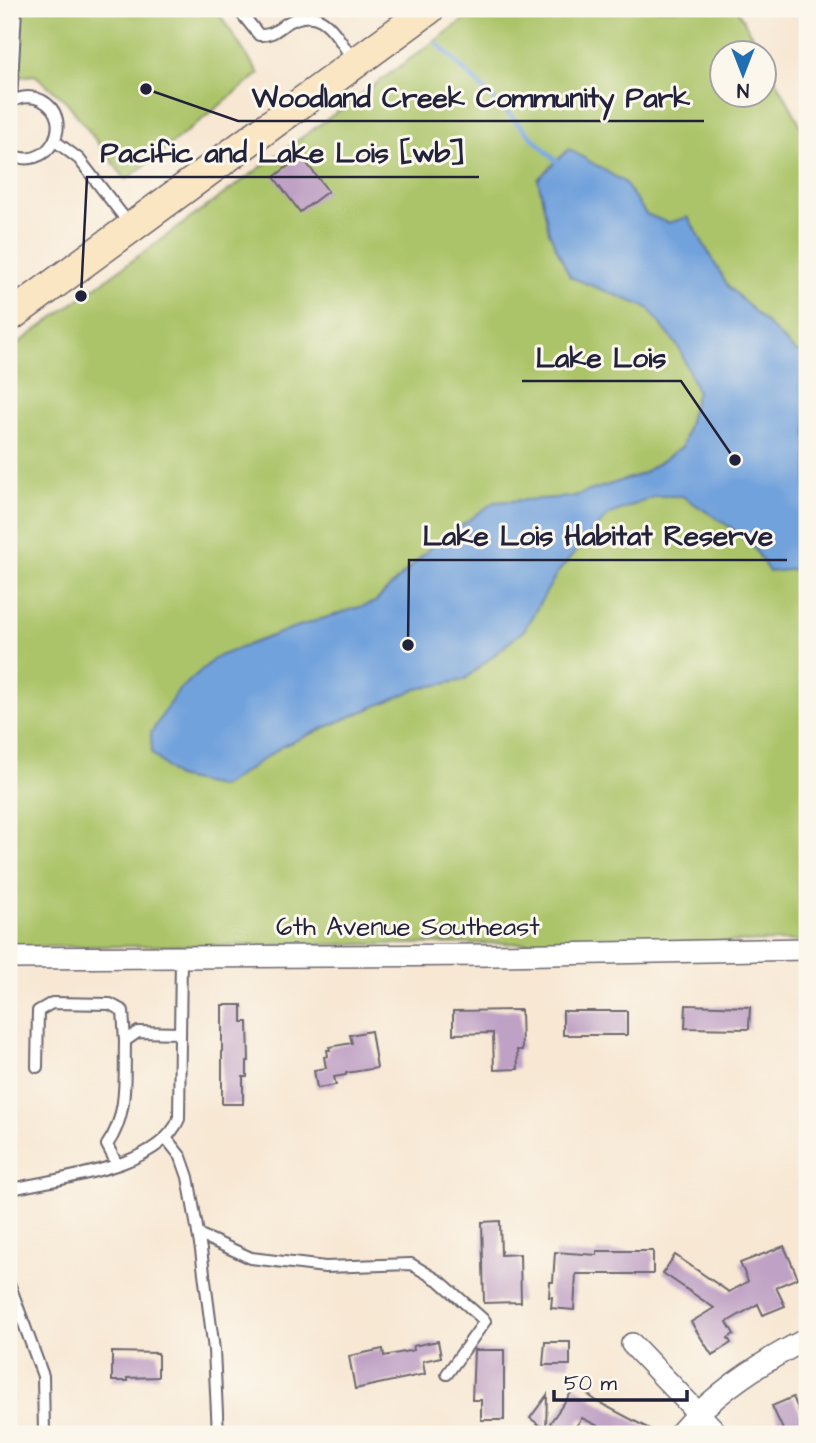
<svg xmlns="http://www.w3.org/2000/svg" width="816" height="1443" viewBox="0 0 816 1443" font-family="'Architects Daughter',sans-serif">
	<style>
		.green { fill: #acc469; stroke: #677352; stroke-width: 2 }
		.water { fill: #72a2dc; stroke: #4a628c; stroke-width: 2 }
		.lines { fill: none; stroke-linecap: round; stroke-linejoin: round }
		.stream { stroke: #72a2dc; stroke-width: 5 }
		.building { fill: #bfa1c5 }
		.service-casing { stroke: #6d6770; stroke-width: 14 }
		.minor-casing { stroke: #6d6770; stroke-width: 24 }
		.secondary-casing { stroke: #6d6770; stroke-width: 33 }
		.service { stroke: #fff; stroke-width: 10 }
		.minor { stroke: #fff; stroke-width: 21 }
		.secondary { stroke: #fbe6c4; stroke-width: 30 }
		.labels { text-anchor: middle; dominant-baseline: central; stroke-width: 6; stroke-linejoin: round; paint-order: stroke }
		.street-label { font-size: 26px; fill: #22223b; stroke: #fbf7ec }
		.leader { fill: none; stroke: #22223b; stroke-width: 2.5 }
		.callout-dot { fill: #22223b; stroke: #fbf7ec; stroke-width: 2.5 }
		.callout-label { font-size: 28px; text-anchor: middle; font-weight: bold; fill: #22223b; stroke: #fbf7ec; stroke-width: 6; stroke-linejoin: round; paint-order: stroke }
	</style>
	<rect width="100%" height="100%" fill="#fbf7ec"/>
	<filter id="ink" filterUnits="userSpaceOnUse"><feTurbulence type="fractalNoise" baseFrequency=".0143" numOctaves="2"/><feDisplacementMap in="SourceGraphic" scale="14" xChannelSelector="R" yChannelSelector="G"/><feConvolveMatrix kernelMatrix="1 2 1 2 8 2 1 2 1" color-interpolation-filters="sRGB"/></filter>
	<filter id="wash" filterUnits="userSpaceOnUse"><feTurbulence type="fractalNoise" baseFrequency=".00686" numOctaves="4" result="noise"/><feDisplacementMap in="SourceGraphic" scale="28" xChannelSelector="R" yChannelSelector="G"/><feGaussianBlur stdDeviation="1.57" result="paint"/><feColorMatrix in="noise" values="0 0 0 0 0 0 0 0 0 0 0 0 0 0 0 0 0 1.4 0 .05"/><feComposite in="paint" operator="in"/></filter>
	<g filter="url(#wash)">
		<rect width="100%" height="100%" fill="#f7e7d3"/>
		<path class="green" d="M 9,9 L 216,9 L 259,74 L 126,180 L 66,101 L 35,75 L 9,78 Z
			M 479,9 L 737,9 L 761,52 L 722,52 L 722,94 L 764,94 L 764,57 L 807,137 L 807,941 L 9,947 L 9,350 Z"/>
		<path class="water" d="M 569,149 L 624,182 L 646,214 L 668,223 L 688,217 L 728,286 L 796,352 L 807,351 L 807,568 L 769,572 L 754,548 L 730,527 L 682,496 L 656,496 L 608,515 L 558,572 L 524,630 L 464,680 L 417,689 L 352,716 L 283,746 L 222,787 L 176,777 L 152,753 L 151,733 L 177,692 L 216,657 L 290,629 L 375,602 L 430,548 L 494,502 L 571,497 L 642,474 L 682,447 L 697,391 L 679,348 L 648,308 L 570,277 L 549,232 L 538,179 Z"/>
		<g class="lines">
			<path class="stream" d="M 438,44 L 560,165"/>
		</g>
		<g id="blocks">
			<path class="building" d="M 301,156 L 328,191 L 300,212 L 274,177 Z
				M 222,1005 L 242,1005 L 242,1022 L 248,1022 L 249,1061 L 247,1061 L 247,1077 L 243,1077 L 243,1104 L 222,1104 Z
				M 686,1005 L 750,1007 L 749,1029 L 685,1028 Z
				M 521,1010 L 522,1050 L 517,1050 L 518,1069 L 494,1070 L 493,1033 L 453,1034 L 453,1011 Z
				M 563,1011 L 627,1011 L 627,1035 L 563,1035 Z
				M 371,1031 L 377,1068 L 346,1073 L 346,1075 L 334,1077 L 336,1085 L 317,1088 L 314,1070 L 326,1068 L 324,1057 L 328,1056 L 327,1050 L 330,1050 L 329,1047 L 352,1043 L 350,1035 Z
				M 500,1221 L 501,1255 L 520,1254 L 521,1302 L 484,1303 L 482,1222 Z
				M 784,1246 L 798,1278 L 776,1287 L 785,1306 L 763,1315 L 758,1304 L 727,1322 L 734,1334 L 728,1338 L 731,1343 L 712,1355 L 691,1322 L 714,1308 L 663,1273 L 675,1255 L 729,1292 L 748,1281 L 740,1263 Z
				M 597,1251 L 653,1251 L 653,1274 L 576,1274 L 574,1310 L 551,1308 L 552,1297 L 549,1297 L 550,1282 L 553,1282 L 555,1252 L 597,1255 Z
				M 438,1341 L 441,1357 L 423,1361 L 425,1374 L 355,1389 L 349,1356 L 383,1349 L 384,1356 L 414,1350 L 413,1346 Z
				M 545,1342 L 570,1342 L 570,1365 L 543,1365 Z
				M 474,1350 L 504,1350 L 504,1420 L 481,1420 L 481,1400 L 472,1400 Z
				M 112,1352 L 158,1353 L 158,1377 L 127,1378 L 127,1381 L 112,1381 Z
				M 576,1386 L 598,1402 L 659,1434 L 614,1434 L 582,1418 L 570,1434 L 566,1434 L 550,1423 Z
				M 547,1395 L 546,1430 L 530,1418 Z
				M 793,1397 L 807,1429 L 807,1434 L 785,1434 L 772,1406 Z"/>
		</g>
	</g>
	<g filter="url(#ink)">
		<use href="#blocks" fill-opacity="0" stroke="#6d6770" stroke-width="2"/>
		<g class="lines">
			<g class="service-casing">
				<path id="service" d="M 238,9 L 259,35 C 270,36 276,31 284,25 C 321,0 335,34 354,61
					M 11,101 L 16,9
					M 9,103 C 19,97 30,95 41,100 C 78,119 47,176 9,153
					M 55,141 L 79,159 L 130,225
					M 37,1067 L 38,1011 L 52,1003 L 110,1004 L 123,1011 L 125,1041
					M 166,1138 L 181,1157 L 188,1177 L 201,1250 L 214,1350 L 218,1434
					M 117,1164 L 107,1145 C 129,1114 124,1077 125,1041 L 138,1032 L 180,1033
					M 9,1185 L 17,1188 C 64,1177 158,1168 179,1119 L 181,957
					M 198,1234 L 251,1258 L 325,1267 L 411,1264 L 441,1282 L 485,1321 L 447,1374
					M 9,1283 L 43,1376 L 44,1434"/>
			</g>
			<g class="minor-casing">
				<path id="minor" d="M 9,958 L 495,955 L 807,949
					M 632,1344 L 718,1434
					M 679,1434 C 714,1393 759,1363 807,1339"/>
			</g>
			<g class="secondary-casing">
				<path id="secondary" d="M 9,317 L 429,9"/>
			</g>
			<use href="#service" class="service"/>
			<use href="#minor" class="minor"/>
			<use href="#secondary" class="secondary"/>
		</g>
	</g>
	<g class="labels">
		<g class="street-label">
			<text x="408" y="927">6th Avenue Southeast</text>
		</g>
	</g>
	<path class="leader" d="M146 89L238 121H704M81 296L87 177H479M735 460L681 381H522M408 645L409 560H787"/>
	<g class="callout-dot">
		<circle cx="146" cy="89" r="7"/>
		<circle cx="81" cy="296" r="7"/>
		<circle cx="735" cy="460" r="7"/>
		<circle cx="408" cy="645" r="7"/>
	</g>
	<g class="callout-label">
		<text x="471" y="107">Woodland Creek Community Park</text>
		<text x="283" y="162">Pacific and Lake Lois [wb]</text>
		<text x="601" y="367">Lake Lois</text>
		<text x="598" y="545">Lake Lois Habitat Reserve</text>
	</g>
	<rect width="816" height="1443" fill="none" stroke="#fbf7ec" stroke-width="35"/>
	<g transform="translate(743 74) rotate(180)"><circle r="33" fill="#fbf7ec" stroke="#a4a2a5" stroke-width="2"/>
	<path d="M0-5L12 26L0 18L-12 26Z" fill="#1f6fb2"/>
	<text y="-10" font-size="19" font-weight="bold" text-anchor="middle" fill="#22223b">N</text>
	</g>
	<path d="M554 1390v10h133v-10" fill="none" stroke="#22223b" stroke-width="3.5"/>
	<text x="564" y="1390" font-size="21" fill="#22223b" stroke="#fbf7ec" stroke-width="5" paint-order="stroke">50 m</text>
</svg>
